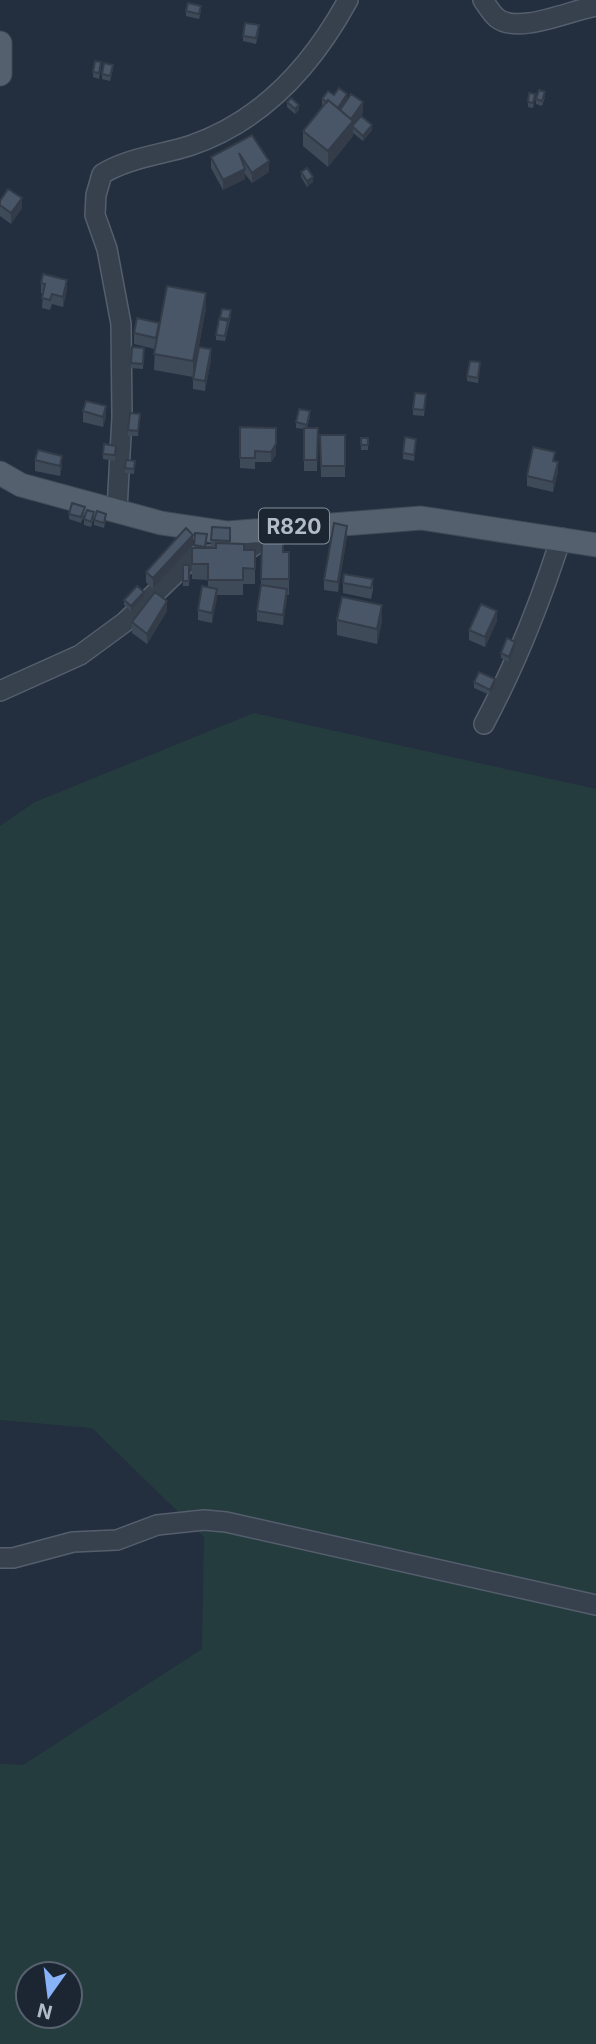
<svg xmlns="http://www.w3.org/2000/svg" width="596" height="2044" viewBox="0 0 596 2044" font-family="Inter,sans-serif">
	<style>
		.green { fill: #253c3f; fill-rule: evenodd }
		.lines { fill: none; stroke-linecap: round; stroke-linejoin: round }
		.minor-casing { stroke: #555e6c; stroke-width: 22 }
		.major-casing { stroke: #404a57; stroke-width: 25 }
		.minor { stroke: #37414e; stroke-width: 19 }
		.major { stroke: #55606e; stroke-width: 23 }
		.wall { fill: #3f4a59 }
		.shaded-wall { fill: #333c48 }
		.building { fill: #495667; stroke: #333c48; stroke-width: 2 }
		.labels { text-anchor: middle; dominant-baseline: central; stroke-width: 5; stroke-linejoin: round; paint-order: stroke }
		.shield { fill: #1c2633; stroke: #868e9c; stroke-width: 2 }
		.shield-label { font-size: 21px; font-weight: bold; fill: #b3bbc9 }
	</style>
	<rect width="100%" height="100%" fill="#232f3e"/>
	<path class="green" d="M 254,713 L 596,789 L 596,2044 L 0,2044 L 0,1764 L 23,1765 L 202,1649 L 204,1537 L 92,1428 L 0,1420 L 0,826 L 35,802 ZM 28,1974 L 70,1974 L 70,2016 L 28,2016 Z"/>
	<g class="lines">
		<g class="minor-casing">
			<path id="minor" d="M 483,0 C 487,6 492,14 497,18 C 518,35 571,10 596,6
				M 117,510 L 122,417 L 121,324 L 107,249 L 95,215 L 96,195 L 102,174 C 128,158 160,155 189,146 C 261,122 312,66 348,0
				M 0,691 L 80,655 L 125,622 L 193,557 L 245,552 L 279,528
				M 484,724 C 516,664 540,603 561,538
				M 0,1558 L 13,1558 L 73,1542 L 117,1540 L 157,1525 L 204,1520 L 226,1522 L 596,1605"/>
		</g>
		<g class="major-casing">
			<path id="major" d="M 0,43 L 0,74
				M 0,473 L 21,485 L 161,523 L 228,533 L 421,518 L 596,545"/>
		</g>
		<use href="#minor" class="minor"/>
		<use href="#major" class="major"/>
	</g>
	<path class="wall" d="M 186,11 L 201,11 L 199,19 L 186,16 Z
		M 259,31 L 256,44 L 243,41 L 243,36 Z
		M 101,67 L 99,79 L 93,77 L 93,72 Z
		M 113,70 L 110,81 L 102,79 L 102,74 Z
		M 334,95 L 347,99 L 363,113 L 359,118 L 372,130 L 363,141 L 353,133 L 353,136 L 328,167 L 303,146 L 303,131 L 322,107 L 322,99 Z
		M 545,97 L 542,106 L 536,104 L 536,99 Z
		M 535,99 L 533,108 L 528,107 L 528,102 Z
		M 287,102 L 299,110 L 295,114 L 287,107 Z
		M 252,135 L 269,172 L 252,183 L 245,174 L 245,179 L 223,190 L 211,168 L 211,157 Z
		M 301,172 L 313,182 L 307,187 L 301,177 Z
		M 0,201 L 22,208 L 11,224 L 0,216 Z
		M 41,283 L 67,290 L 63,307 L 52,304 L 50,310 L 42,308 L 43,294 L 41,293 Z
		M 206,308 L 193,377 L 154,370 L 155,349 L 134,344 L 134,333 L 159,329 Z
		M 231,316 L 225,341 L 216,340 L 216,335 L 220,318 Z
		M 132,347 L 144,348 L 143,369 L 131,368 Z
		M 211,360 L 205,391 L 193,389 L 193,379 Z
		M 480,368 L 478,383 L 467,381 L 467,376 Z
		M 426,399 L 424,416 L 413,415 L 413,409 Z
		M 83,411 L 106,417 L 103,427 L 83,422 Z
		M 140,414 L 138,436 L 128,436 L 128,430 Z
		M 310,417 L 307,428 L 318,428 L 317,471 L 304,471 L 304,429 L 296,428 L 296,422 Z
		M 240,427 L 276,455 L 271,462 L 255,462 L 255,469 L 240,468 Z
		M 320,435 L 345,435 L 345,477 L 321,477 Z
		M 361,438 L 368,438 L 368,450 L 361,450 Z
		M 416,444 L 414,461 L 403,459 L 403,453 Z
		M 116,451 L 115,461 L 103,459 L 103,454 Z
		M 35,460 L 62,466 L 60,476 L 35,471 Z
		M 135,461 L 134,474 L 125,473 L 125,468 Z
		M 558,472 L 553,492 L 527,486 L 527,476 Z
		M 85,512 L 81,523 L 69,519 L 69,514 Z
		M 94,517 L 91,527 L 84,525 L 84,519 Z
		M 106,519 L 104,528 L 94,525 L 94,520 Z
		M 212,527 L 230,528 L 230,544 L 244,550 L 255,550 L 255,584 L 243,584 L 243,595 L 217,595 L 212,623 L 198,620 L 198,610 L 208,587 L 208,580 L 192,579 L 192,548 L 194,548 L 195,533 L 207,539 L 206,548 L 211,548 Z
		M 347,536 L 338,592 L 324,590 L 324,580 Z
		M 262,538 L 283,552 L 289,552 L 289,595 L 287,595 L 283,625 L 257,621 L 257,611 L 261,585 Z
		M 193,545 L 153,589 L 146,582 L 146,572 Z
		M 183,565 L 189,565 L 189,586 L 183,586 Z
		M 373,579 L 373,590 L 371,599 L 343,593 L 343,583 Z
		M 144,597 L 131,611 L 124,605 L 124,600 Z
		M 167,611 L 147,644 L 132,633 L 132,622 Z
		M 337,620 L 382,621 L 377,644 L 337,635 Z
		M 497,621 L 485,647 L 469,640 L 469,630 Z
		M 515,647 L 509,662 L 501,658 L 501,653 Z
		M 474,682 L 495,684 L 490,695 L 474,688 Z"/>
	<path class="shaded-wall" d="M 347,94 L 347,105 L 341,114 L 337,109 Z
		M 363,102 L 363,113 L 353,127 L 353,136 L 328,167 L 328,151 Z
		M 299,105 L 299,110 L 295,114 L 295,109 Z
		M 372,125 L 372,130 L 363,141 L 363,136 Z
		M 269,161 L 269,172 L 252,183 L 252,173 Z
		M 245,169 L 245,179 L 223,190 L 223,180 Z
		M 313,177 L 313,182 L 307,187 L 307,181 Z
		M 22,198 L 22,208 L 11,224 L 11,213 Z
		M 67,280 L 67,290 L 63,307 L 63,297 Z
		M 206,293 L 206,308 L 193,377 L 193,361 Z
		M 211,349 L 211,360 L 205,391 L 205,381 Z
		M 106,406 L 106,417 L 103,427 L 103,417 Z
		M 276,439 L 276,455 L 271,462 L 271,452 Z
		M 62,456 L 62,466 L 60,476 L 60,466 Z
		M 558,462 L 558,472 L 553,492 L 553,482 Z
		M 347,526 L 347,536 L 338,592 L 338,582 Z
		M 193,535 L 193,545 L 153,589 L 153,578 Z
		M 217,589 L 217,599 L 212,623 L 212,613 Z
		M 287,589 L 287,600 L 283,625 L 283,615 Z
		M 144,592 L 144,597 L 131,611 L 131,606 Z
		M 167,601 L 167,611 L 147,644 L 147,634 Z
		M 382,605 L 382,621 L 377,644 L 377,629 Z
		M 497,611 L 497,621 L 485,647 L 485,637 Z
		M 515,642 L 515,647 L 509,662 L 509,657 Z
		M 495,679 L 495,684 L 490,695 L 490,690 Z"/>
	<path class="building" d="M 188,3 L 201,6 L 199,14 L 186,11 Z
		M 245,23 L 259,25 L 256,38 L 243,36 Z
		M 95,61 L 101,62 L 99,73 L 93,72 Z
		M 104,63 L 113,65 L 110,76 L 102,74 Z
		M 339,88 L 347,94 L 338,108 L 328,100 L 327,102 L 322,99 L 328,91 L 334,95 Z
		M 539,90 L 545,92 L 542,101 L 536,99 Z
		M 529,93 L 535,94 L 533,103 L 528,102 Z
		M 351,94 L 363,102 L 351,119 L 340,110 Z
		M 291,98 L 299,105 L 295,109 L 287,102 Z
		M 328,100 L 353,121 L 328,151 L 303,131 Z
		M 361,116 L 372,125 L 363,136 L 353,127 L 353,125 Z
		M 252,135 L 269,161 L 252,173 L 239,153 L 245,169 L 223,180 L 211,157 Z
		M 307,168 L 313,177 L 307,181 L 301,172 Z
		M 8,189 L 22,198 L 11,213 L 0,205 L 0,201 Z
		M 43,274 L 67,280 L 63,297 L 52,294 L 50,300 L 42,298 L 45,284 L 41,283 Z
		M 167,286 L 206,293 L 193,361 L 154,354 Z
		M 222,309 L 231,310 L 229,319 L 220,318 Z
		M 137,318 L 159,323 L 156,338 L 134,333 Z
		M 219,319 L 228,321 L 225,336 L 216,335 Z
		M 132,347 L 144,348 L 143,364 L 131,363 Z
		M 199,347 L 211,349 L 205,381 L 193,379 Z
		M 470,361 L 480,362 L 478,378 L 467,376 Z
		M 415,393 L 426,394 L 424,410 L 413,409 Z
		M 86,401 L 106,406 L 103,417 L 83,411 Z
		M 299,409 L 310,411 L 307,425 L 296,422 Z
		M 130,413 L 140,414 L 138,431 L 128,430 Z
		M 240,427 L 276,428 L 276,444 L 271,452 L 255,451 L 255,458 L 240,458 Z
		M 304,428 L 318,428 L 317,460 L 304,460 Z
		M 320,435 L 345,435 L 345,466 L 321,466 Z
		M 405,437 L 416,439 L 414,455 L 403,453 Z
		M 361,438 L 368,438 L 368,445 L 361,445 Z
		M 104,444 L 116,446 L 115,455 L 103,454 Z
		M 533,447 L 555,452 L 553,461 L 558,462 L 553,482 L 527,476 Z
		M 38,450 L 62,456 L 60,466 L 35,460 Z
		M 126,460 L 135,461 L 134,469 L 125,468 Z
		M 72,503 L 85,507 L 81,517 L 69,514 Z
		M 87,510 L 94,512 L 91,522 L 84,519 Z
		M 97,511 L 106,514 L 104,523 L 94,520 Z
		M 334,523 L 347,526 L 338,582 L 324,580 Z
		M 212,527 L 230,528 L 230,541 L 211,540 Z
		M 186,528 L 193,535 L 153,578 L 146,572 Z
		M 195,533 L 207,534 L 205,547 L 194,545 Z
		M 262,538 L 283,539 L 283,552 L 289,552 L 289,579 L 261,579 Z
		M 216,543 L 244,544 L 244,550 L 255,550 L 255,569 L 243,568 L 243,580 L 208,580 L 208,564 L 192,564 L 192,548 L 216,548 Z
		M 183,565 L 189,565 L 189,581 L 183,581 Z
		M 344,574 L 373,579 L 371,588 L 343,583 Z
		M 261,585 L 287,589 L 283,615 L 257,611 Z
		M 137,586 L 144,592 L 131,606 L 124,600 Z
		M 202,586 L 217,589 L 212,613 L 198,610 Z
		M 155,592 L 167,601 L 147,634 L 132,622 Z
		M 342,597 L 382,605 L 377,629 L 337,620 Z
		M 481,604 L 497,611 L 485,637 L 469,630 Z
		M 507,638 L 515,642 L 509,657 L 501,653 Z
		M 479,672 L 495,679 L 490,690 L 474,682 Z"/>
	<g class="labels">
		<rect class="shield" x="259" y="508.5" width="70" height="35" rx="5"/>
		<g class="shield-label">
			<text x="294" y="526">R820</text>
		</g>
	</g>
	<g transform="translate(49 1995) rotate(194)"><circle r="33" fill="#1c2633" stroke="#58626f" stroke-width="2"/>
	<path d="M0-5L12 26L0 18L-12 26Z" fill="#88b3f9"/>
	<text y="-10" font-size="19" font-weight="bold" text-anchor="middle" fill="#b3bbc9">N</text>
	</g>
</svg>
